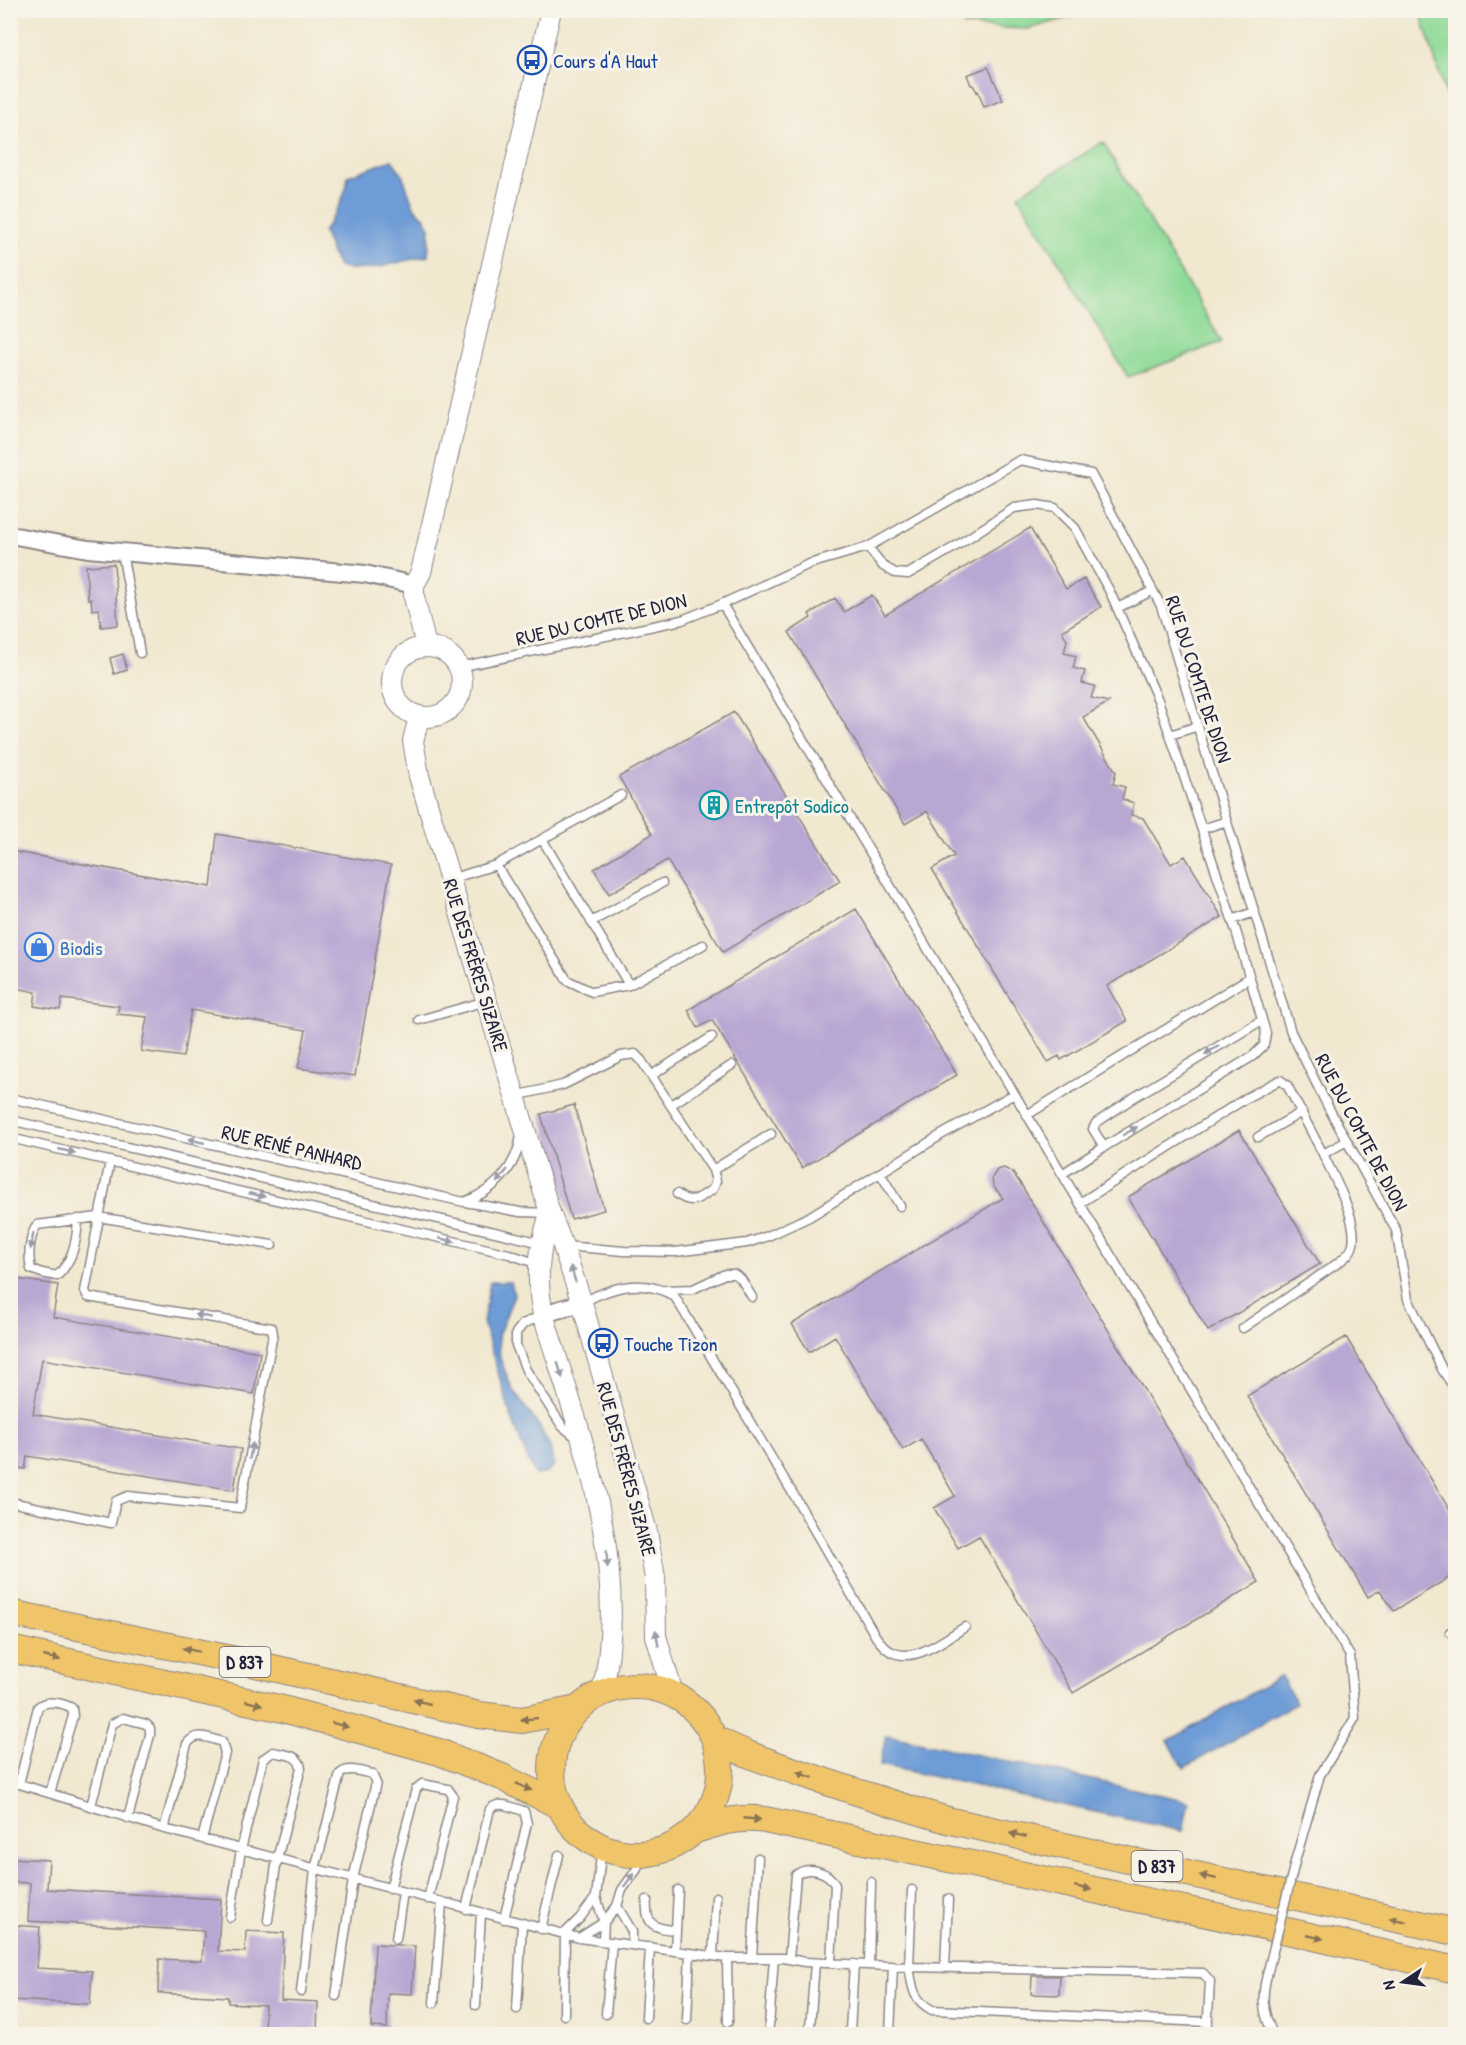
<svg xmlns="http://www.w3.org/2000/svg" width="1466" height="2045" viewBox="0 0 1466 2045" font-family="'Patrick Hand',sans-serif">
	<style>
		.green { fill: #8eda97; stroke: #587e69; stroke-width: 1.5 }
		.water { fill: #6e9cd6; stroke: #485f88; stroke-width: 1.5 }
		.building { fill: #b8a6d3 }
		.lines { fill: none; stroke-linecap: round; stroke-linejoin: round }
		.service-casing { stroke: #8a8586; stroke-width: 11 }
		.minor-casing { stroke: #8a8586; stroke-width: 20 }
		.tertiary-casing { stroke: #8a8586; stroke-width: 22 }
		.primary-casing { stroke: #8a8586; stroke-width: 28 }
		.service { stroke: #fff; stroke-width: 8 }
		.minor { stroke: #fff; stroke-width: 16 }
		.tertiary { stroke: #fff; stroke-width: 20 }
		.primary { stroke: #f0c469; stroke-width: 26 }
		.service-bridge-casing { stroke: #8a8586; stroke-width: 11; stroke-linecap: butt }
		.service-bridge { stroke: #fff; stroke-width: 8 }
		.oneway { fill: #9c9ca7 }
		.oneway2 { fill: #897352 }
		.labels { text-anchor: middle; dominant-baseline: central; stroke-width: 6; stroke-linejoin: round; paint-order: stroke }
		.shield { fill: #f7f3e8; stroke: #62616f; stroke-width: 1.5 }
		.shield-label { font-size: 18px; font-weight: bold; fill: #22223b }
		.transit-label { font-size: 20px; fill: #164399; stroke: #f7f3e8; text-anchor: start }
		.street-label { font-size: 20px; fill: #22223b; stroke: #f7f3e8 }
		.culture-label { font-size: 20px; fill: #0d838f; stroke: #f7f3e8; text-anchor: start }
		.shop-label { font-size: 20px; fill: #366cbe; stroke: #f7f3e8; text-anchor: start }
	</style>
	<rect width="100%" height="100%" fill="#f7f3e8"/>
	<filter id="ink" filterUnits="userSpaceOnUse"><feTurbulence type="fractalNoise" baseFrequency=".0167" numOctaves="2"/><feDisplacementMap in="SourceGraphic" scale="12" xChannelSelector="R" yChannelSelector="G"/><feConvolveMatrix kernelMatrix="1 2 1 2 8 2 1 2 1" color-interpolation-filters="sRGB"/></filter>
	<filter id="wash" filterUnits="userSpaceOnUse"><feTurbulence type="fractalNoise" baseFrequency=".008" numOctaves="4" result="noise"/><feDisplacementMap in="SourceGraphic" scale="24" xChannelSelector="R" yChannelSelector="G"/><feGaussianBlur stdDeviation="1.35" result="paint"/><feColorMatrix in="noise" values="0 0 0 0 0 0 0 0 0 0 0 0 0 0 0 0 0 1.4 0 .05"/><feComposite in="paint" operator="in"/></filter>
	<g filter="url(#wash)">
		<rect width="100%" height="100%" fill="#f1e8d0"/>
		<path class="green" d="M 961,11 L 961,10 L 1094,11 L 1028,29 L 964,26 Z
			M 1420,11 L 1455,11 L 1455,125 Z
			M 1103,142 L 1222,342 L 1128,377 L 1018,195 Z"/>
		<path class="water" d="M 392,160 L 402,174 L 414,207 L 425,218 L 430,228 L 428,256 C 398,261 368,275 338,267 L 323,232 C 335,214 346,198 348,176 Z
			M 490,1282 L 511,1282 L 514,1295 L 498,1336 L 500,1358 L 512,1389 L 539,1426 L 550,1447 L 554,1465 L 547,1473 L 536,1475 L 528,1461 L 511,1416 L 483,1322 Z
			M 1281,1676 L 1296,1703 L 1184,1768 L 1168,1741 Z
			M 886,1735 L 1189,1801 L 1183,1831 L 880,1765 Z"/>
		<g id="blocks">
			<path class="building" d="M 988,67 L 1003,100 L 984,107 L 978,91 L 977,92 L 973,85 L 971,85 L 967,75 Z
				M 1030,528 L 1066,589 L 1084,579 L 1101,607 L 1062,631 L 1067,640 L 1064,653 L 1076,656 L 1073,668 L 1085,671 L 1082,683 L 1095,686 L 1091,698 L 1109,702 L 1083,717 L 1116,772 L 1113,784 L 1125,787 L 1122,799 L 1134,803 L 1131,815 L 1143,818 L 1171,864 L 1185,856 L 1222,917 L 1107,986 L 1127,1021 L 1061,1060 L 1059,1056 L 1048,1062 L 932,869 L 954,856 L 927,811 L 905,824 L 789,632 L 811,618 L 809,614 L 835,598 L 844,612 L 872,595 L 885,615 Z
				M 114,564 L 118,625 L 101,627 L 99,609 L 92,610 L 91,599 L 88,599 L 86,566 Z
				M 123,654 L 127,670 L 114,674 L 110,658 Z
				M 734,712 L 840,881 L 723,952 L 667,860 L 609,894 L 594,869 L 652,834 L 619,777 Z
				M 217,834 L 391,865 L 355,1076 L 298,1068 L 306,1030 L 191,1010 L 183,1057 L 141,1051 L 147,1017 L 117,1014 L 119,1006 L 62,999 L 60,1010 L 34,1006 L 36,992 L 10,987 L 10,851 L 211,887 Z
				M 856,909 L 957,1075 L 802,1168 L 712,1020 L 698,1028 L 688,1010 Z
				M 574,1105 L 604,1210 L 571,1219 L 541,1114 Z
				M 1239,1130 L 1320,1264 L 1208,1331 L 1128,1197 Z
				M 1004,1168 L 1013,1173 L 1022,1186 L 1259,1582 L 1073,1693 L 979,1536 L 958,1548 L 934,1508 L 955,1496 L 921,1439 L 903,1450 L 835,1336 L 809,1352 L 792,1324 L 1003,1198 L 993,1186 L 992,1178 L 997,1170 Z
				M 10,1278 L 58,1285 L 53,1317 L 260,1352 L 254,1394 L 42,1359 L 33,1414 L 241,1449 L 234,1490 L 27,1456 L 25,1469 L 10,1467 Z
				M 1346,1337 L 1455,1519 L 1455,1574 L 1394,1611 L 1380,1590 L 1368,1597 L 1247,1396 Z
				M 10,1858 L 49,1860 L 47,1889 L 221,1899 L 218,1951 L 245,1952 L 246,1931 L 284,1933 L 281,2000 L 318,2002 L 317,2034 L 264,2034 L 265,2005 L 228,2003 L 228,1997 L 158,1993 L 159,1959 L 202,1961 L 204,1931 L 28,1921 L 30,1883 L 10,1882 Z
				M 10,1925 L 40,1927 L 37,1968 L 92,1971 L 90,2004 L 10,2000 Z
				M 375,1944 L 415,1946 L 412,1994 L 388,1993 L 387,2028 L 371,2027 Z
				M 1032,1976 L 1060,1976 L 1059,1995 L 1031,1994 Z"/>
		</g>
	</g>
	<g filter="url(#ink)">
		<use href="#blocks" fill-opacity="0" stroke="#8a8586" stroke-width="1.5"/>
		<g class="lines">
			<g class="service-casing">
				<path id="service" d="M 868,547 L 883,566 L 895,573 L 908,574 L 953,548 L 1014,508 L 1037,505 L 1055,508 L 1075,528 L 1110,592 L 1158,700 L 1170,735 L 1236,931 L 1266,1033 L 1264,1045 L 1253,1056 L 1104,1147 L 1093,1129 L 1096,1123 L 1133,1098 L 1262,1020
					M 122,552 L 140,653
					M 722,604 L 1350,1656 L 1355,1718 L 1320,1775 L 1296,1858
					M 1117,608 L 1152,591
					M 459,667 L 682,620 L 722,604 L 809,564 L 868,547 L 1020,460 L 1091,474 L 1161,606 L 1291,1032 L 1327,1105 L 1396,1230 L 1408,1299 L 1443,1371 L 1456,1390
					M 1170,735 L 1198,726
					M 1202,829 L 1227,821
					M 542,839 L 629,985
					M 496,865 L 567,980 L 592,992 L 629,985 L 703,945
					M 450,879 L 496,865 L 621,795
					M 1232,920 L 1254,912
					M 591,922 L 662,883
					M 419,1020 L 486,1001
					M 652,1075 L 712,1037
					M 515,1096 L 563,1085 L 621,1056 L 635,1054 L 641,1060 L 713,1170 L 716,1181 L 713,1189 C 699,1198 692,1206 677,1194
					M 10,1098 L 464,1202 C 494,1191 516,1169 521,1136
					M 671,1105 L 732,1065
					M 1027,1115 L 1249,978
					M 10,1120 L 542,1243
					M 1258,1137 L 1302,1112
					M 10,1138 L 509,1254 L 538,1264
					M 713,1170 L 771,1134
					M 880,1173 L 900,1206
					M 1062,1174 L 1104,1147
					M 465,1202 L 520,1212 L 550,1213
					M 1080,1203 L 1248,1097 L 1280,1080 L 1287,1085 L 1323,1154
					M 78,1219 C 77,1240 73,1261 57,1276 L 42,1273 L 31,1269 C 28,1256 29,1237 37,1225 L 98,1217 L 272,1245
					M 564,1246 L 624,1251 L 675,1252 L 747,1243 L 768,1236 L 809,1217 L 941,1135 L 1014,1094
					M 665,1290 L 693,1289 L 725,1274 L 734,1274 L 741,1279 L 752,1297
					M 582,1303 C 612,1286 645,1277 675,1297 L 798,1502 L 876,1637 C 880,1642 885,1648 890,1651 C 914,1665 945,1639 965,1627
					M 543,1315 L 523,1324 L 516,1333 L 516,1345 L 526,1370 L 562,1426 L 577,1438
					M 1243,1328 L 1335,1265 C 1342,1260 1352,1253 1353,1244 C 1358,1219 1334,1178 1323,1154 L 1347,1141
					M 10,1502 L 111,1523 L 116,1501 L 128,1496 L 240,1508 L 273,1334 L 272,1328 L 88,1297 L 85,1291 L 110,1161
					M 1450,1632 L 1456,1629
					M 10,1781 L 161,1828 L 579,1938 L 727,1958 L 783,1958 L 805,1962 L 909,1967 C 913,1988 912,1999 932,2010 L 1208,2022
					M 19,1784 L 38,1707 C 46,1699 63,1703 72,1708 L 73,1716 L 50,1793
					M 91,1806 L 112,1724 L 123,1718 L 146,1724 L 150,1728 L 150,1735 L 128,1818
					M 164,1829 L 187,1744 C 196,1731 209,1738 222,1742 L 225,1753 L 202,1839
					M 390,1889 L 416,1789 L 422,1784 L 448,1789 L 453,1796 L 428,1899
					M 912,1890 L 909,1967 L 1203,1973 L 1210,1981 L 1207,2034
					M 596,1897 L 604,1922 L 603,1941
					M 647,1900 C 645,1924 653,1929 676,1930
					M 466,1909 L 490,1809 C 500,1800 513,1808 524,1811 L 527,1823 L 504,1919
					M 230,1917 L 241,1850 L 263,1759 L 273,1752 C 285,1755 299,1754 301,1768 L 277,1859 L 268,1920
					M 541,1929 L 559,1855
					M 579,1938 L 604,1922 L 617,1906
					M 396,1939 L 403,1892
					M 632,1945 L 632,1931 L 617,1906 L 622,1890 L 637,1869 L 641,1854
					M 675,1951 L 678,1890
					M 713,1956 L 716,1897
					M 727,1958 L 728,2022
					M 752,1958 L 758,1858
					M 789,1959 L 796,1875 C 807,1865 829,1871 835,1885 L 831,1963
					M 869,1965 L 871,1882
					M 945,1968 L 948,1899
					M 1267,1975 C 1261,1997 1263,2014 1273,2034
					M 301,1992 L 315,1869 L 340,1774 C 348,1766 362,1772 372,1774 L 376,1783 L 353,1879 L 336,1996
					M 434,2003 L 442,1903
					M 476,2005 L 481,1913
					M 517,2009 L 522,1924
					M 606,2014 L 612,1942
					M 564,2015 L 565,1933 L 580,1918 L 596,1897 L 602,1847
					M 646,2018 L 650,1947
					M 687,2020 L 690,1953
					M 769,2026 L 774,1958
					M 810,2028 L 815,1963
					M 850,2031 L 854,1964
					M 890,2034 L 893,1966"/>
			</g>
			<g class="minor-casing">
				<path id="minor" d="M 10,535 L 88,549 L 365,574 L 414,585
					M 543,1314 L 582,1303"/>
			</g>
			<g class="tertiary-casing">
				<path id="tertiary" d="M 426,646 L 414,597 L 414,585 L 421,572 L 551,10
					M392 682a35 35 0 1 1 70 0a35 35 0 1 1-70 0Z
					M 419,717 L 413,741 L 419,776 L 550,1213 L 563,1246 L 582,1303 L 647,1532 L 655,1578 L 656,1636 L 673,1694
					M 550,1213 C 539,1250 535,1276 543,1314 C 580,1435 632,1566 602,1693"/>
			</g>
			<g class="primary-casing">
				<path id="primary" d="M 10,1613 L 251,1663 L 479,1715 L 522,1720 L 578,1709
					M 10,1649 L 283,1709 L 439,1752 L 502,1777 L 560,1806
					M552 1770a84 84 0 1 1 168 0a84 84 0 1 1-168 0Z
					M 714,1738 C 747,1756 783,1767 818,1779 C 862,1794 906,1808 951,1821 L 1456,1932
					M 696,1830 C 720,1822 739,1816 765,1820 L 1301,1934 L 1456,1970"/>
			</g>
			<use href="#service" class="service"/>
			<use href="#minor" class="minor"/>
			<use href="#tertiary" class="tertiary"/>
			<use href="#primary" class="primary"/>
			<g class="service-bridge-casing">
				<path id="service-bridge" d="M 1267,1975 L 1296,1858"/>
			</g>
			<use href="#service-bridge" class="service-bridge"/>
		</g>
		<defs><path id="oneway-solid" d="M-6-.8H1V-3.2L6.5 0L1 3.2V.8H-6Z" transform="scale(1.5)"/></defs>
		<g class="oneway">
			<use href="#oneway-solid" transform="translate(1212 1050) rotate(149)"/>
			<use href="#oneway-solid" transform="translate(1130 1131) rotate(-30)"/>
			<use href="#oneway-solid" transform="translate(196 1141) rotate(-167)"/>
			<use href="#oneway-solid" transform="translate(67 1151) rotate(13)"/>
			<use href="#oneway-solid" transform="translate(502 1176) rotate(130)"/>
			<use href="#oneway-solid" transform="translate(257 1195) rotate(13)"/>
			<use href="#oneway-solid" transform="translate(447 1240) rotate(13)"/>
			<use href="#oneway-solid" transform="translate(32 1241) rotate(100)"/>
			<use href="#oneway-solid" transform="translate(573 1274) rotate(-108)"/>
			<use href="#oneway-solid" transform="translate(203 1316) rotate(-170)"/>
			<use href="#oneway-solid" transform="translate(560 1370) rotate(73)"/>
			<use href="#oneway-solid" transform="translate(251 1451) rotate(-79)"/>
			<use href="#oneway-solid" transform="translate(607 1559) rotate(86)"/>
			<use href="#oneway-solid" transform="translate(657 1638) rotate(-100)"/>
			<use href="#oneway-solid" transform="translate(629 1880) rotate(-53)"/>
		</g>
		<g class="oneway2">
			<use href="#oneway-solid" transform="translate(191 1650) rotate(-168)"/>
			<use href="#oneway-solid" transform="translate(52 1658) rotate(13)"/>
			<use href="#oneway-solid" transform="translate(422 1702) rotate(-167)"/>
			<use href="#oneway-solid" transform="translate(254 1703) rotate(13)"/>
			<use href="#oneway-solid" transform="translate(529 1719) rotate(174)"/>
			<use href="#oneway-solid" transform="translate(340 1725) rotate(15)"/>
			<use href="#oneway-solid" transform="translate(805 1775) rotate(-161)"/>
			<use href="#oneway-solid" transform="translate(524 1787) rotate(25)"/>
			<use href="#oneway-solid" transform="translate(752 1819) rotate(5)"/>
			<use href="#oneway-solid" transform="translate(1018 1835) rotate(-168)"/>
			<use href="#oneway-solid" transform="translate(1208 1877) rotate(-168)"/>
			<use href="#oneway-solid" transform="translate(1083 1888) rotate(12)"/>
			<use href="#oneway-solid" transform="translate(1398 1920) rotate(-167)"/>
			<use href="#oneway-solid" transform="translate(1315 1937) rotate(13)"/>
		</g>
	</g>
	<defs>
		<g id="bus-ring" transform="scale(1.5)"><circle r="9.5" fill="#f7f3e8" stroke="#1a4fb4" stroke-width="1.5"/><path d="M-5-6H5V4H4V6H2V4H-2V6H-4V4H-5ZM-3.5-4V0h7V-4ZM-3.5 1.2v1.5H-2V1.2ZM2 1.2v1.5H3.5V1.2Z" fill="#1a4fb4"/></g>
		<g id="building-ring" transform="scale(1.5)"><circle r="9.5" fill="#f7f3e8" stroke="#0f9aa8" stroke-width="1.5"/><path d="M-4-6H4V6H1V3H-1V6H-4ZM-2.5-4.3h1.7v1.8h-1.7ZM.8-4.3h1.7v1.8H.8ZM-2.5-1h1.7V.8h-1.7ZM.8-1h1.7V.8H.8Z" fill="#0f9aa8"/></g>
		<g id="shop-ring" transform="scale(1.5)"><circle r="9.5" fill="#f7f3e8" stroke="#3f7fe0" stroke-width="1.5"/><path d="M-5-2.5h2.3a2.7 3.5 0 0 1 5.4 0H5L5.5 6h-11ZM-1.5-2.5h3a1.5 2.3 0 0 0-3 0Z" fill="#3f7fe0"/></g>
	</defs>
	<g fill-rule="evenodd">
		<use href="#bus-ring" x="532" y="60"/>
		<use href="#building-ring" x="714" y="805"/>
		<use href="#shop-ring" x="39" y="947"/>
		<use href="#bus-ring" x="603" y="1343"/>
	</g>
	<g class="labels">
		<g class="shield">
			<rect x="219.5" y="1647" width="51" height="30" rx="4.5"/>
			<rect x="1131.5" y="1851" width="51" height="30" rx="4.5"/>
		</g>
		<g class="shield-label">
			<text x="245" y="1662">D 837</text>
			<text x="1157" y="1866">D 837</text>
		</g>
		<g class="transit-label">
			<text x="553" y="60">Cours d'A Haut</text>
			<text x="624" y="1343">Touche Tizon</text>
		</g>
		<g class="street-label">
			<text transform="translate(601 619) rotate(-13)">RUE DU COMTE DE DION</text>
			<text transform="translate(1199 679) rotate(72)">RUE DU COMTE DE DION</text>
			<text transform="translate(476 965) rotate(73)">RUE DES FRÈRES SIZAIRE</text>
			<text transform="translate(1362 1132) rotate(62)">RUE DU COMTE DE DION</text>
			<text transform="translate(292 1147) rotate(13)">RUE RENÉ PANHARD</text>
			<text transform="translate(627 1469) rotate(75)">RUE DES FRÈRES SIZAIRE</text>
		</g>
		<g class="culture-label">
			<text x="735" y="805">Entrepôt Sodico</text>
		</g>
		<g class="shop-label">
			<text x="60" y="947">Biodis</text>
		</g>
	</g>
	<rect width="1466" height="2045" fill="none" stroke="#f7f3e8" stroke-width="36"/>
	<g transform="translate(1403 1982) rotate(257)" stroke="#f7f3e8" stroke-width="4.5" paint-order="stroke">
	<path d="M0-4.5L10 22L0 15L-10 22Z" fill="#22223b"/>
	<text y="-9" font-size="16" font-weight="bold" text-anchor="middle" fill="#22223b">N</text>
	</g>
</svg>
